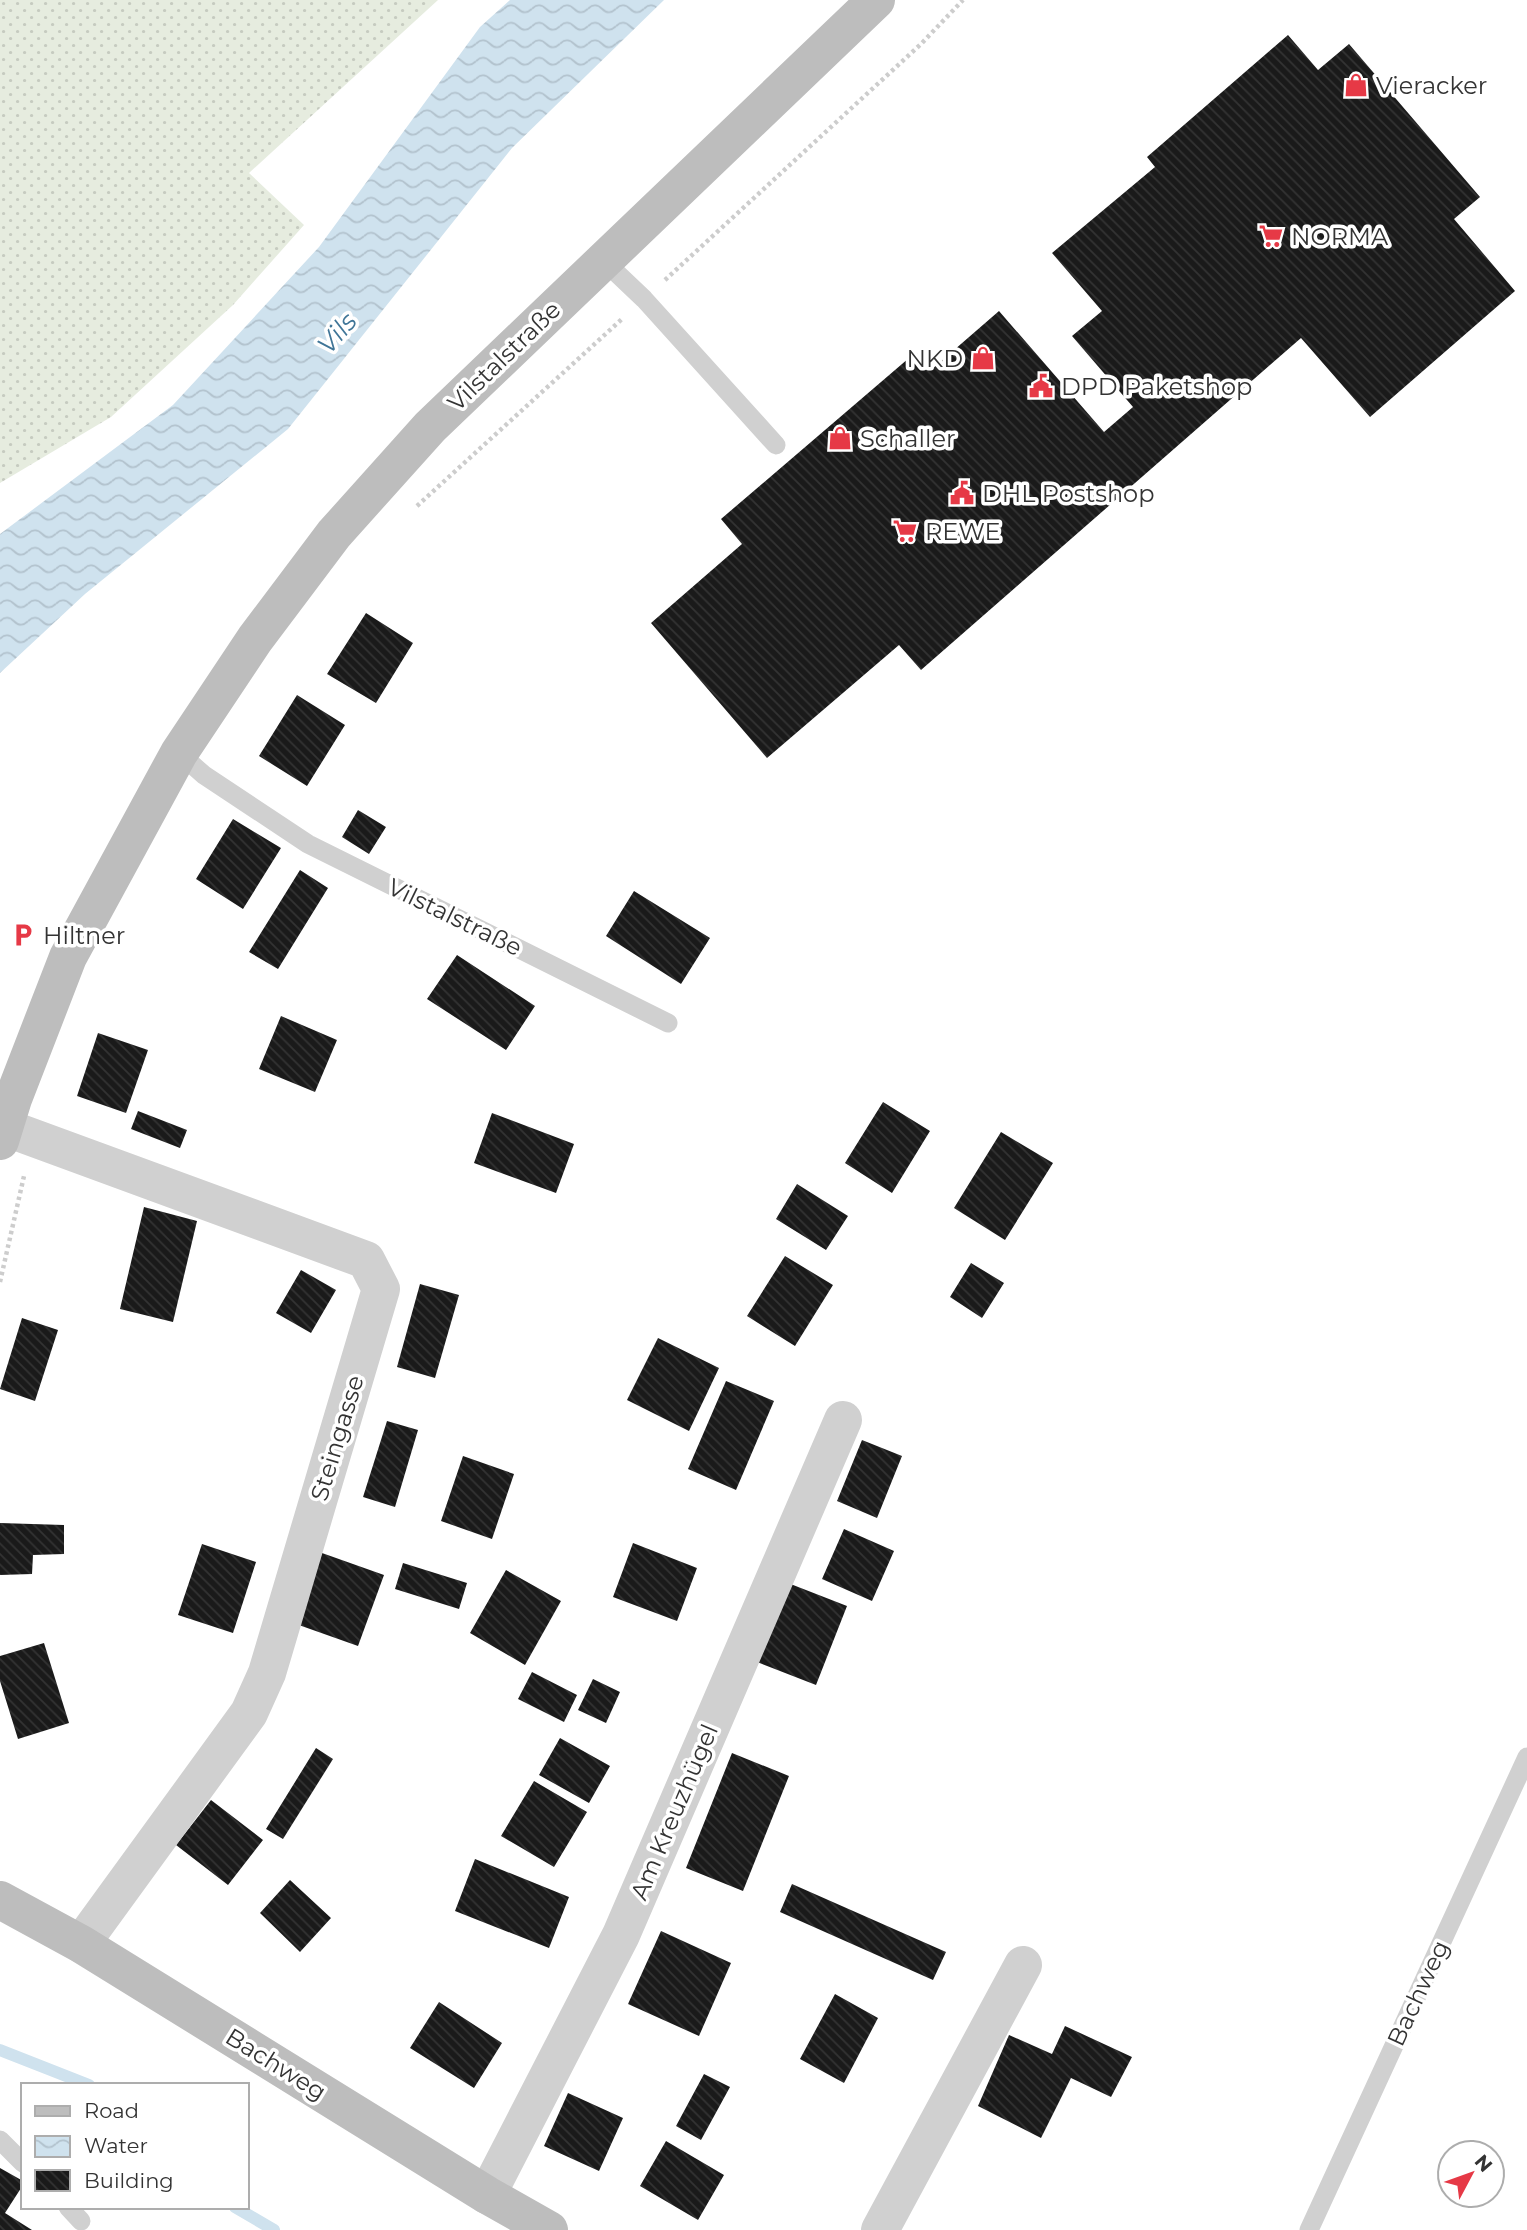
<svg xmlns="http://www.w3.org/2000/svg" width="1527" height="2230" viewBox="0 0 1527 2230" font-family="Montserrat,sans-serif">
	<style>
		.grass { fill: url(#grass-dots) }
		.water { fill: url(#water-waves) }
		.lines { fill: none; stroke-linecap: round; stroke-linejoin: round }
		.stream { stroke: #cfe2ee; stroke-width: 12 }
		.building { fill: url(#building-back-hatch) }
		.path { stroke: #cdcdcd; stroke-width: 4.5; stroke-dasharray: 3.5 3.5; stroke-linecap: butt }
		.lane { stroke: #d0d0d0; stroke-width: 19 }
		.street { stroke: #d0d0d0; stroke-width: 38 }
		.secondary { stroke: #bdbdbd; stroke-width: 38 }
		.labels { text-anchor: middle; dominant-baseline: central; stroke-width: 7; stroke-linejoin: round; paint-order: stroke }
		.poi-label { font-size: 24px; fill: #333; stroke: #fff; text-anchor: start }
		.street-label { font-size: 24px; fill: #333; stroke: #fff }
		.water-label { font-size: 26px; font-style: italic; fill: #3f7597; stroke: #fff }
	</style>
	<defs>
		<pattern id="grass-dots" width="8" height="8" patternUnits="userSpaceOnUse" patternTransform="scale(1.75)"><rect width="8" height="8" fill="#e6ecdf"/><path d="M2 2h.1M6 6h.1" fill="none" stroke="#c6cbc0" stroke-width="1.8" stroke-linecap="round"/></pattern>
		<pattern id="water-waves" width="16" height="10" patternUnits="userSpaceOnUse" patternTransform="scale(1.75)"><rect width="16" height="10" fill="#cfe2ee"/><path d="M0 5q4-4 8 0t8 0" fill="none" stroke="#b2c2cd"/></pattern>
		<pattern id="building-back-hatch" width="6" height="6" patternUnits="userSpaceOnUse" patternTransform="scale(1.75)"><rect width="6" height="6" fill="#1a1a1a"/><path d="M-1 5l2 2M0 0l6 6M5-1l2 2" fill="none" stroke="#333"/></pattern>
	</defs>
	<rect width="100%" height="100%" fill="#fff"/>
	<path class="grass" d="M 0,0 L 438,0 L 249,173 L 304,225 L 233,305 L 111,417 L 0,483 Z"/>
	<path class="water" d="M 510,0 L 664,0 L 512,148 L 288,429 L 85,594 L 0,673 L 0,534 L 173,405 L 319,247 L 480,27 Z"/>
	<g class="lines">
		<path class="stream" d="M 0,2050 L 89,2085
			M 235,2207 L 274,2230"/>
	</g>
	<path class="building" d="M 1288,35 L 1318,70 L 1349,44 L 1480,197 L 1454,219 L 1515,291 L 1370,417 L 1301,338 L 921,670 L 899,645 L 767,758 L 651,623 L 742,544 L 721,519 L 916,352 L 931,370 L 999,311 L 1104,432 L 1133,407 L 1072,336 L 1102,311 L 1052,253 L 1155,167 L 1147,157 Z
		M 366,613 L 413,643 L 376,703 L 327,674 Z
		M 297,695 L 345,725 L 307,786 L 259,756 Z
		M 358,810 L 386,827 L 369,854 L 342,837 Z
		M 233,819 L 281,848 L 243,909 L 196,879 Z
		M 300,870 L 328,888 L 278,969 L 249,952 Z
		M 634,891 L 710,938 L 681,984 L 606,936 Z
		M 457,955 L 535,1006 L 506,1050 L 427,999 Z
		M 281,1016 L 337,1040 L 315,1092 L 259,1069 Z
		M 98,1033 L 148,1050 L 126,1113 L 77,1096 Z
		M 883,1102 L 930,1131 L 892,1193 L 845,1163 Z
		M 138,1111 L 187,1130 L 180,1148 L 131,1129 Z
		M 492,1113 L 574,1144 L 556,1193 L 474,1163 Z
		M 1001,1132 L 1053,1163 L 1005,1240 L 954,1208 Z
		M 797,1184 L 848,1216 L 826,1250 L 776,1219 Z
		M 144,1207 L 197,1221 L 173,1322 L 120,1309 Z
		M 785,1256 L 833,1285 L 795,1346 L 747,1316 Z
		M 971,1263 L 1004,1283 L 982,1318 L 950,1297 Z
		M 301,1270 L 336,1290 L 311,1333 L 276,1313 Z
		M 420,1284 L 459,1295 L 435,1378 L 397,1367 Z
		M 22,1318 L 58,1330 L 35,1401 L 0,1389 Z
		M 658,1338 L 719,1368 L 689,1431 L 627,1400 Z
		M 726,1381 L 774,1401 L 736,1490 L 688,1469 Z
		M 387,1421 L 418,1430 L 395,1507 L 363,1497 Z
		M 862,1440 L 902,1456 L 877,1518 L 837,1501 Z
		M 463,1456 L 514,1474 L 492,1539 L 441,1521 Z
		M 0,1523 L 64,1525 L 64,1554 L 33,1555 L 32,1574 L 0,1575 Z
		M 844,1529 L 894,1551 L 872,1601 L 822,1579 Z
		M 633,1543 L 697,1568 L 677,1621 L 613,1597 Z
		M 202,1544 L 256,1562 L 233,1633 L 178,1615 Z
		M 322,1553 L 384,1575 L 358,1646 L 296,1624 Z
		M 403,1563 L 467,1583 L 459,1609 L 395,1589 Z
		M 506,1570 L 561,1601 L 525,1665 L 470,1633 Z
		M 788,1583 L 847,1606 L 816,1685 L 757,1662 Z
		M 44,1643 L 69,1723 L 18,1739 L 0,1681 L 0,1656 Z
		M 532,1672 L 577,1695 L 564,1722 L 518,1699 Z
		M 593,1679 L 620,1692 L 606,1723 L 578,1710 Z
		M 560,1738 L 610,1766 L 589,1803 L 539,1775 Z
		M 316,1748 L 333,1759 L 283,1839 L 266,1829 Z
		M 732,1753 L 789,1776 L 743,1891 L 686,1868 Z
		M 534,1781 L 587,1812 L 554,1867 L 501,1836 Z
		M 211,1800 L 263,1840 L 228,1885 L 176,1845 Z
		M 475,1859 L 569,1897 L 549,1948 L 455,1911 Z
		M 290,1880 L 331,1918 L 300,1952 L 260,1913 Z
		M 792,1884 L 946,1952 L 933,1980 L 780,1912 Z
		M 661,1931 L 731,1963 L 699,2036 L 628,2004 Z
		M 835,1994 L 878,2018 L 844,2083 L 800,2059 Z
		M 439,2002 L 502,2043 L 474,2088 L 410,2048 Z
		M 1065,2026 L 1132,2057 L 1111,2097 L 1071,2078 L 1041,2138 L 978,2106 L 1009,2035 L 1052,2054 Z
		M 704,2074 L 730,2087 L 701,2140 L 676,2126 Z
		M 568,2093 L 623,2118 L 599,2171 L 544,2146 Z
		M 666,2141 L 724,2175 L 698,2220 L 640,2186 Z
		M 0,2168 L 23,2181 L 23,2185 L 5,2213 L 32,2230 L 0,2230 Z"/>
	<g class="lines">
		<path class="path" d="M 665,280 L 921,44 L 963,0
			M 417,506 L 622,319
			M 0,1282 L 24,1176"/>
		<path class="lane" d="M 603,260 L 644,299 L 776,445
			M 179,753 L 204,775 L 308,844 L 668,1023
			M 0,2140 L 23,2163
			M 68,2207 L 81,2221
			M 1309,2230 L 1527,1757"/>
		<path class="street" d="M 4,1127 L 366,1260 L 381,1289 L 267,1673 L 249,1713 L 81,1944
			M 487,2195 L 621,1935 L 843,1420
			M 880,2230 L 1023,1965"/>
		<path class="secondary" d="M 0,1141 L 13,1099 L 68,957 L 179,753 L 255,639 L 334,534 L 430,427 L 876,0
			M 0,1900 L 81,1944 L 487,2195 L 549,2230"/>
	</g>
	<defs>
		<g id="shop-bare" transform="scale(1.89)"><path d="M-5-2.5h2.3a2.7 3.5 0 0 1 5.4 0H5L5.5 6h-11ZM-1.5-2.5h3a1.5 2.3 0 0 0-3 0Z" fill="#e63946" stroke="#fff" stroke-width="2.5" paint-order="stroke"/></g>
		<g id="supermarket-bare" transform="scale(1.89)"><path d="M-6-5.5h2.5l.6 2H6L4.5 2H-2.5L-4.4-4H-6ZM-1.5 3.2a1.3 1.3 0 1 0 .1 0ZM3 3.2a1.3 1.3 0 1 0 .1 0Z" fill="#e63946" stroke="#fff" stroke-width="2.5" paint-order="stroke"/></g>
		<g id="civic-bare" transform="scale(1.89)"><path d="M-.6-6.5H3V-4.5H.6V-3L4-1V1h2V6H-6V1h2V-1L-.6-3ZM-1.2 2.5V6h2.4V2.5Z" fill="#e63946" stroke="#fff" stroke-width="2.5" paint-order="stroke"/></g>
		<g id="parking-bare" transform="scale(1.89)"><path d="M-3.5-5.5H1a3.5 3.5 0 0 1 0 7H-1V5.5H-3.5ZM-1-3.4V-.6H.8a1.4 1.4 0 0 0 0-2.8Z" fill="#e63946" stroke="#fff" stroke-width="2.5" paint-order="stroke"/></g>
	</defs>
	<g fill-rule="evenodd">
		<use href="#shop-bare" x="1356" y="85"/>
		<use href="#supermarket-bare" x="1271" y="236"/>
		<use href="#shop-bare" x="983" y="358"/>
		<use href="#civic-bare" x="1041" y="386"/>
		<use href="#shop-bare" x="840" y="438"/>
		<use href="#civic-bare" x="962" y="493"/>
		<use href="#supermarket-bare" x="905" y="531"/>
		<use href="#parking-bare" x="23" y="935"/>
	</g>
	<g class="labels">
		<g class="poi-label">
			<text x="1376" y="85">Vieracker</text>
			<text x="1291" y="236">NORMA</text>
			<text x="963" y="358" text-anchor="end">NKD</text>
			<text x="1061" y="386">DPD Paketshop</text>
			<text x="860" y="438">Schaller</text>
			<text x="982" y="493">DHL Postshop</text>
			<text x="925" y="531">REWE</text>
			<text x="43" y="935">Hiltner</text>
		</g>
		<g class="street-label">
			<text transform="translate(504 356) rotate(-44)">Vilstalstraße</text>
			<text transform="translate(455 917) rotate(26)">Vilstalstraße</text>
			<text transform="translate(337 1438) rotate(-73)">Steingasse</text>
			<text transform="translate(674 1812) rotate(-67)">Am Kreuzhügel</text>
			<text transform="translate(1418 1993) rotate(-65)">Bachweg</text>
			<text transform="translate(276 2064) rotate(32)">Bachweg</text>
		</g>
		<g class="water-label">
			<text transform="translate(337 333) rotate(-49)">Vils</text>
		</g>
	</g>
	<rect x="21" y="2083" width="228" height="126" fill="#ffffff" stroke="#adadad" stroke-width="2"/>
	<rect x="35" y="2106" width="35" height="10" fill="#bdbdbd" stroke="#adadad" stroke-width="2"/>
	<text x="84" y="2118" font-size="21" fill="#333333">Road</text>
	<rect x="35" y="2136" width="35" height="21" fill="url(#water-waves)" stroke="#adadad" stroke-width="2"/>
	<text x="84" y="2153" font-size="21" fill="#333333">Water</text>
	<rect x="35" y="2170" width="35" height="21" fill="url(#building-back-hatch)" stroke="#adadad" stroke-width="2"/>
	<text x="84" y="2188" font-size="21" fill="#333333">Building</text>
	<g transform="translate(1471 2174) rotate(49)"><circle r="33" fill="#ffffff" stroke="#adadad" stroke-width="2"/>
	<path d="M0-5L12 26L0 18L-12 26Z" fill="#e63946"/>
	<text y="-10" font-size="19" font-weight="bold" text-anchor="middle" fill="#333333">N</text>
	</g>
</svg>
